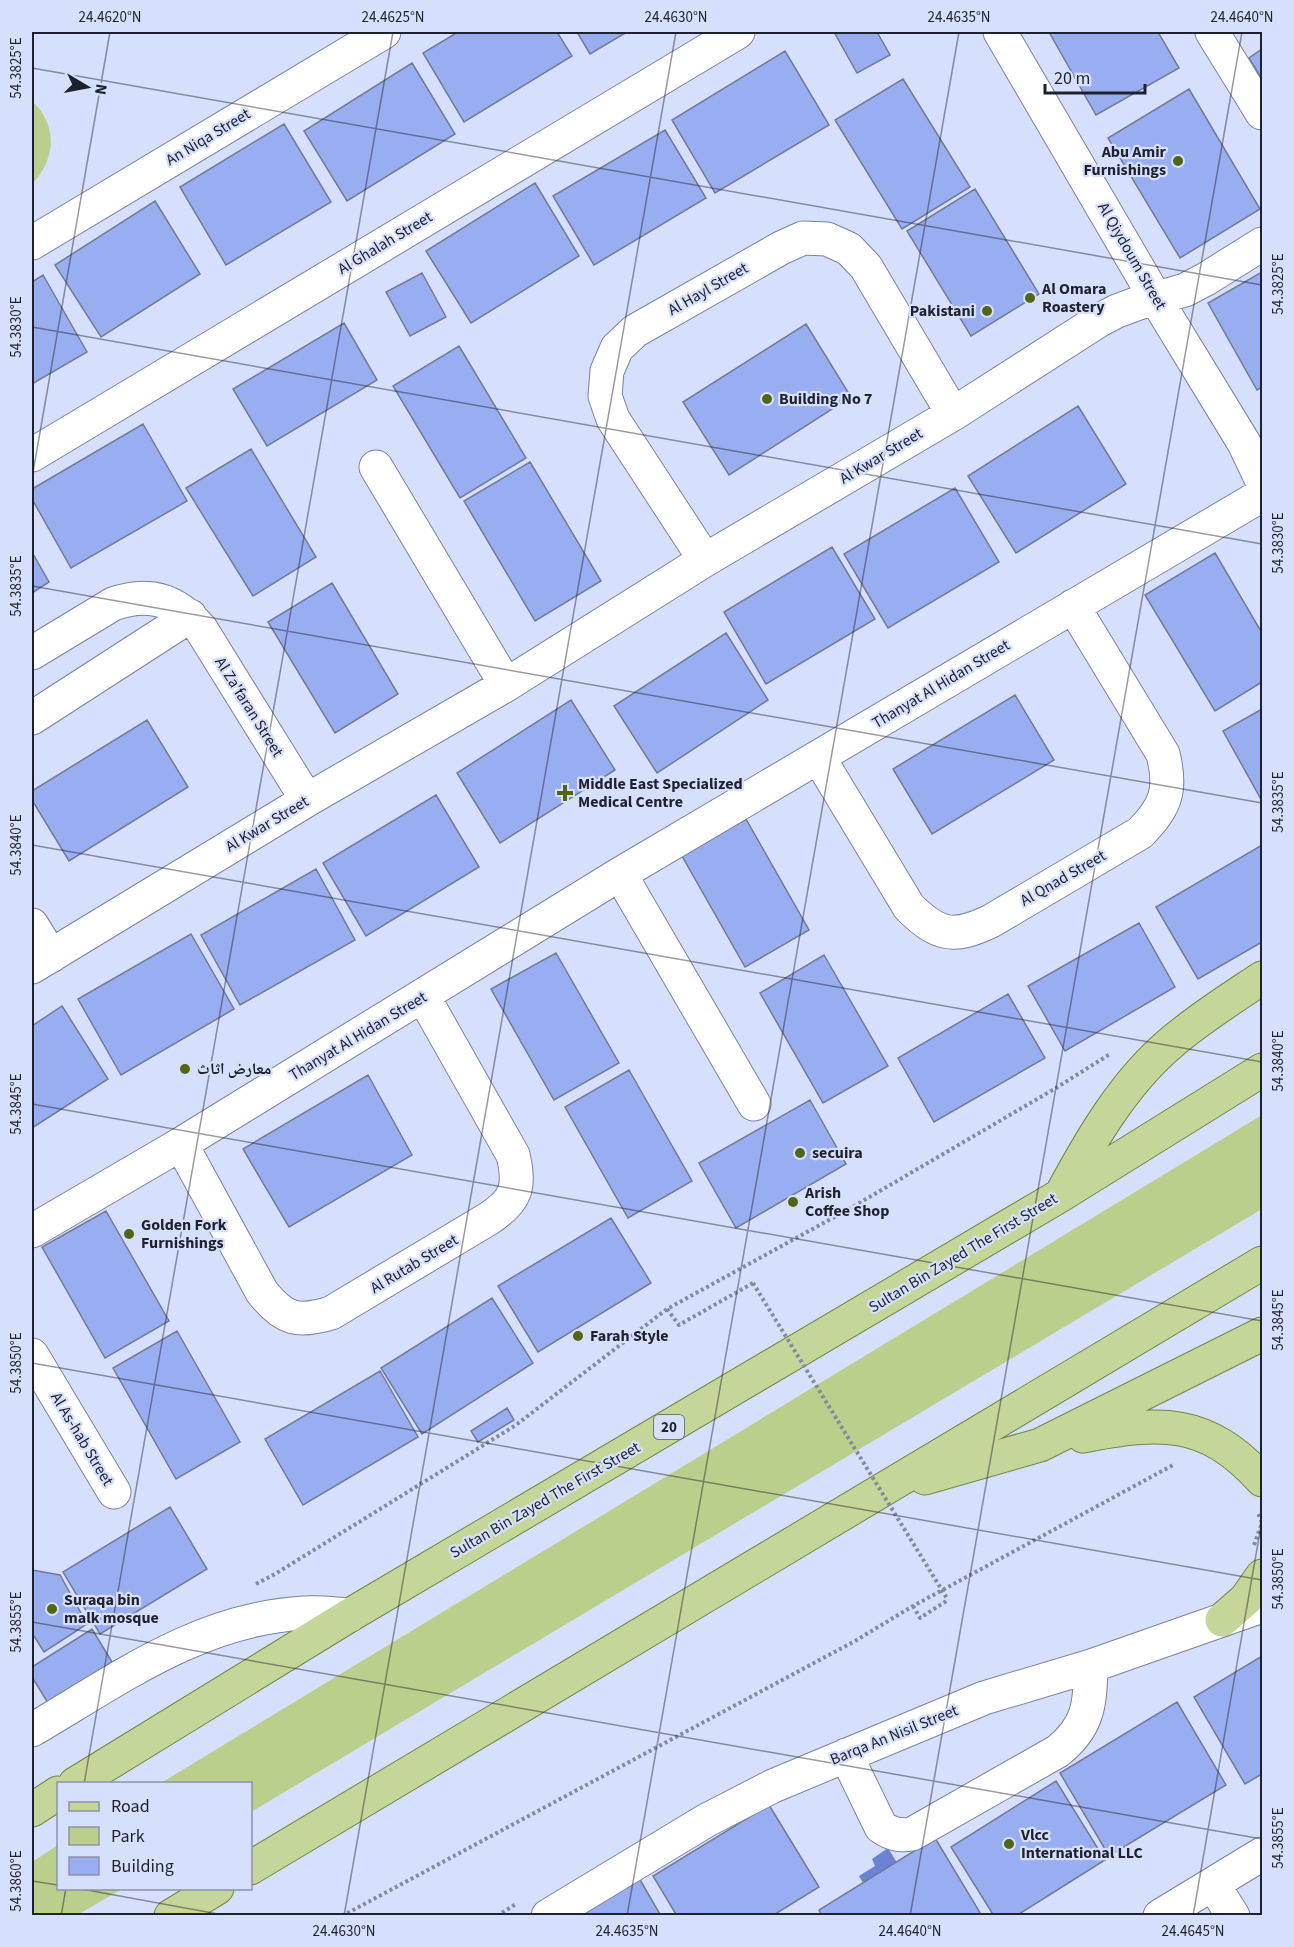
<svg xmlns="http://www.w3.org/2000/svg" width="1294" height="1947" viewBox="0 0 1294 1947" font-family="'Source Sans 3','Noto Naskh Arabic',sans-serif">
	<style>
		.green { fill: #bacf8b }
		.water { fill: #6c83d4 }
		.building { fill: #99aef1; stroke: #707b9a; stroke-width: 1.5 }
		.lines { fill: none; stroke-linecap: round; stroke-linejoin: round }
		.minor-casing { stroke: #7983a2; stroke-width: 35 }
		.major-casing { stroke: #718647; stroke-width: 35 }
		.path { stroke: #848ba0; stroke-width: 4; stroke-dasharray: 3 3; stroke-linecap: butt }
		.minor { stroke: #fff; stroke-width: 33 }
		.major { stroke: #c5d798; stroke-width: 33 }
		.path-bridge { stroke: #848ba0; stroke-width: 4; stroke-dasharray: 3 3; stroke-linecap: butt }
		.ticks { fill: none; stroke: #1e222f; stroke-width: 1.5; stroke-opacity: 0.45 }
		.poi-dot { fill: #516612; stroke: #d6dffb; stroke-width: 2 }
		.labels { text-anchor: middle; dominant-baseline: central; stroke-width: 4.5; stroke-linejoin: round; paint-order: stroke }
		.shield { fill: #d6dffb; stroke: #555b6c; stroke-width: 1.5 }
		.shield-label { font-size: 15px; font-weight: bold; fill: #1e222f }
		.street-label { font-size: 16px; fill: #1e222f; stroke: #d6dffb }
		.poi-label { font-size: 16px; font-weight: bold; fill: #1e222f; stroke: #d6dffb; text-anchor: start }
		.neatline { fill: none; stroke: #1e222f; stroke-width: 2 }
		.ticks-label { font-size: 15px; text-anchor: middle; fill: #1e222f }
	</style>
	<rect width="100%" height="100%" fill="#d6dffb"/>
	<path class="green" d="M 32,101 C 58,125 56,160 32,184 Z
		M 1262,1115 L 1262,1209 L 251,1812 L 250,1784 L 161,1783 Z
		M 58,1845 L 58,1888 L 122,1889 L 77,1915 L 32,1915 L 32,1862 Z"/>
	<path class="water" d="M 888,1848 L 907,1879 L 873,1900 L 859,1876 L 875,1866 L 872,1859 Z"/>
	<path class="building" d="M 458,32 L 557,32 L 572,56 L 464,122 L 423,53 Z
		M 577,32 L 627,32 L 590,54 Z
		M 834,32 L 877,32 L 890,55 L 857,73 Z
		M 1049,32 L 1158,32 L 1179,68 L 1096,115 Z
		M 1262,49 L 1262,79 L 1249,58 Z
		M 785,51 L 829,125 L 715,193 L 672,120 Z
		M 412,63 L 455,134 L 347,201 L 304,131 Z
		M 903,79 L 970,187 L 902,229 L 835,120 Z
		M 1189,89 L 1260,209 L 1180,258 L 1108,138 Z
		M 284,124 L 331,202 L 226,265 L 180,187 Z
		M 665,130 L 706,198 L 594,265 L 553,196 Z
		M 535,183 L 579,256 L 471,323 L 426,251 Z
		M 975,189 L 1039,294 L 971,336 L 907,231 Z
		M 155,201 L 200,274 L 101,337 L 55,265 Z
		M 1262,272 L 1262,387 L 1257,390 L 1208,303 Z
		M 422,273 L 446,317 L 410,336 L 386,292 Z
		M 43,275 L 87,352 L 32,384 L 32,282 Z
		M 344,323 L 377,380 L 267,446 L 233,389 Z
		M 806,324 L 851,397 L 729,475 L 683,402 Z
		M 459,346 L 526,458 L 460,498 L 393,386 Z
		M 1078,406 L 1126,484 L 1016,553 L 968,476 Z
		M 143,424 L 187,501 L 71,568 L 32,499 L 32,489 Z
		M 251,449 L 316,557 L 253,596 L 186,488 Z
		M 530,462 L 601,581 L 535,621 L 464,501 Z
		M 955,488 L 999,562 L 888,628 L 844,554 Z
		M 832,547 L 875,619 L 766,684 L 724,612 Z
		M 32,552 L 49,582 L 32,593 Z
		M 1215,553 L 1262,633 L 1262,682 L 1215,711 L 1145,595 Z
		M 332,583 L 398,694 L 335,733 L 268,622 Z
		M 726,633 L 768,700 L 657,773 L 614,706 Z
		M 1015,695 L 1054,760 L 932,834 L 893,769 Z
		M 571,700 L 615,770 L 500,843 L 457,773 Z
		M 1262,709 L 1262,801 L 1223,731 Z
		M 147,720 L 188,787 L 69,861 L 32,800 L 32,791 Z
		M 436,795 L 479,867 L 366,936 L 323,863 Z
		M 746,819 L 809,930 L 745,967 L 682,856 Z
		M 1262,845 L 1262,942 L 1198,979 L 1156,907 Z
		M 316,869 L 355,940 L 240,1005 L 201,935 Z
		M 1139,923 L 1175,987 L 1065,1051 L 1028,986 Z
		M 191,934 L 234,1009 L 121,1075 L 78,999 Z
		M 556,953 L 619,1063 L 554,1100 L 491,989 Z
		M 824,955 L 888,1066 L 823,1103 L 760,993 Z
		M 1008,994 L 1045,1058 L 934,1122 L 898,1058 Z
		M 62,1006 L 108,1079 L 32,1128 L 32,1026 Z
		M 629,1070 L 692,1181 L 628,1218 L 565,1107 Z
		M 368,1075 L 412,1155 L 289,1227 L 243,1149 Z
		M 810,1100 L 846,1164 L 736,1228 L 699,1163 Z
		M 106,1211 L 169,1321 L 105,1358 L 42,1247 Z
		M 611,1218 L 651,1283 L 538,1352 L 498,1286 Z
		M 492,1298 L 533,1363 L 422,1434 L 381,1368 Z
		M 177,1331 L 240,1442 L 176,1479 L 113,1368 Z
		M 380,1371 L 418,1437 L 303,1505 L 265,1439 Z
		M 507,1408 L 514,1420 L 478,1442 L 471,1431 Z
		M 170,1507 L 207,1569 L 100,1634 L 63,1572 Z
		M 32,1570 L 60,1575 L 87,1624 L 44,1652 L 32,1633 Z
		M 92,1629 L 112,1662 L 48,1703 L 32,1677 L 32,1667 Z
		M 1262,1656 L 1262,1774 L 1245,1784 L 1194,1697 Z
		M 1177,1702 L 1226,1785 L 1109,1856 L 1060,1773 Z
		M 1056,1781 L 1105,1860 L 1016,1916 L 994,1916 L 951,1847 Z
		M 769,1805 L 819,1887 L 772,1916 L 677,1916 L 653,1876 Z
		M 935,1838 L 982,1916 L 822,1916 L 819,1910 Z
		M 639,1878 L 661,1916 L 576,1916 Z"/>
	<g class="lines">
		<g class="minor-casing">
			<path id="minor" d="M 1000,32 L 1156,299 L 1244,443 L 1262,481
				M 1212,32 L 1262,113
				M 32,243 L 384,32
				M 32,455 L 738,32
				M 376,467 L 506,685
				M 705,560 L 613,419 L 605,396 L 607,371 L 617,348 L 635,331 L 781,248 L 803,238 L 827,239 L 849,249 L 866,267 L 953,414
				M 32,653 L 113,604 C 150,591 176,600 201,629 L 307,800
				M 32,718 L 190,616
				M 819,758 L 909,907 C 938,936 954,939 991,921 L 1140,833 C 1166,807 1172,790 1163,754 L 1073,606
				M 620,874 L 754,1104
				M 32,925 L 51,956
				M 32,967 L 307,800 L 506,685 L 705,560 L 953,414 L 1098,321 L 1117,311 L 1136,304 L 1185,290 L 1206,279 L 1262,244
				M 181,1144 L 262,1292 C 284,1320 298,1323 331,1313 L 488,1219 C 516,1201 521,1187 513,1155 L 423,996
				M 32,1231 L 181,1144 L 620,874 L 1262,495
				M 32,1355 L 114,1492
				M 32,1730 C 119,1679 199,1619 304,1613 C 319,1612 335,1614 350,1615
				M 846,1755 L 881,1827 C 891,1834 899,1836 912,1834 L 1058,1751 C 1089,1726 1090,1704 1091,1666
				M 1213,1884 L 1233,1916
				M 548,1916 L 707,1820 L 773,1786 L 984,1698 L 1091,1666 L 1262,1606
				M 1160,1916 L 1262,1854"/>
		</g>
		<g class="major-casing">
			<path id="major" d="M 1061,1195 C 1090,1141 1124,1082 1172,1042 C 1200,1018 1232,998 1262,978
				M 1083,1436 C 1160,1421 1206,1418 1262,1480
				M 925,1478 L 1040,1445 L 1262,1334
				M 1222,1620 L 1246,1599 L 1262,1576
				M 75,1784 L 350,1615 L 1061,1195 L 1262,1070
				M 32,1810 L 58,1793
				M 250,1868 L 1262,1263
				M 171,1916 L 217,1888"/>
		</g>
		<path class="path" d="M 667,1309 L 679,1325 L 753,1283
			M 1254,1545 L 1262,1523 L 1258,1513
			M 256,1584 L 275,1574 L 516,1425 L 667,1309 L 849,1209 L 1056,1088 L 1110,1054
			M 913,1606 L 920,1618 L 948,1600
			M 342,1916 L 855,1641 L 913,1606 L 1175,1464
			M 497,1916 L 516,1904"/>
		<use href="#minor" class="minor"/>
		<use href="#major" class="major"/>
		<path class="path-bridge" d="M 753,1283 L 948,1600"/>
	</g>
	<path class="ticks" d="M 32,68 L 1262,285M 32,327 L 1262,544M 32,478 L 110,32M 32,586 L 1262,803M 32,845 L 1262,1062M 32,1104 L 1262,1321M 32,1363 L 1262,1580M 32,1622 L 1262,1839M 84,1784 L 393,32M 32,1881 L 58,1885M 76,1888 L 229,1916M 61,1916 L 66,1888M 344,1916 L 676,32M 627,1916 L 959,32M 910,1916 L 1242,32M 1193,1916 L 1262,1520"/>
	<g class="poi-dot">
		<circle cx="1178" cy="161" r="6"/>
		<circle cx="1030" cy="298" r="6"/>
		<circle cx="987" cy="311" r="6"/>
		<circle cx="767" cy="399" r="6"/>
		<path d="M562 784h6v6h6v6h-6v6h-6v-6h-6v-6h6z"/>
		<circle cx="185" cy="1069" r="6"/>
		<circle cx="800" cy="1153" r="6"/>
		<circle cx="793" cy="1202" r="6"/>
		<circle cx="129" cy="1234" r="6"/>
		<circle cx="578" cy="1336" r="6"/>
		<circle cx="52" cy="1609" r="6"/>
		<circle cx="1009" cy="1844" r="6"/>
	</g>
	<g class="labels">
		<rect class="shield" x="654" y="1415" width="30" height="24" rx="4.5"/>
		<g class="shield-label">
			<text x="669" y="1427">20</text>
		</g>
		<g class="street-label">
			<text transform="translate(208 137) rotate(-31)">An Niqa Street</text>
			<text transform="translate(385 243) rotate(-31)">Al Ghalah Street</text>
			<text transform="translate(1132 256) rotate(60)">Al Qiydoum Street</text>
			<text transform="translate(708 289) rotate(-30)">Al Hayl Street</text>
			<text transform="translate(881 456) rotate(-31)">Al Kwar Street</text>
			<text transform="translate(941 684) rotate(-31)">Thanyat Al Hidan Street</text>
			<text transform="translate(249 707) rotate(58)">Al Za'faran Street</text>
			<text transform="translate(267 824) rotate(-31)">Al Kwar Street</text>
			<text transform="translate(1063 878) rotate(-30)">Al Qnad Street</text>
			<text transform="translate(358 1036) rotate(-31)">Thanyat Al Hidan Street</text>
			<text transform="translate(963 1253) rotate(-31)">Sultan Bin Zayed The First Street</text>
			<text transform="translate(414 1264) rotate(-31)">Al Rutab Street</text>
			<text transform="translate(82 1439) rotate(59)">Al As-hab Street</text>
			<text transform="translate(545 1500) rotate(-30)">Sultan Bin Zayed The First Street</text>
			<text transform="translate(894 1735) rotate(-22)">Barqa An Nisil Street</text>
		</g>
		<g class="poi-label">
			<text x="1166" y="152" text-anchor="end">Abu Amir<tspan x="1166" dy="18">Furnishings</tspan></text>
			<text x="1042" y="289">Al Omara<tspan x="1042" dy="18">Roastery</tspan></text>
			<text x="975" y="311" text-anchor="end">Pakistani</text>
			<text x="779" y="399">Building No 7</text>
			<text x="578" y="784">Middle East Specialized<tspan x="578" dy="18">Medical Centre</tspan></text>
			<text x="197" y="1069">معارض اثاث</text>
			<text x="812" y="1153">secuira</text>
			<text x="805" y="1193">Arish<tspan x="805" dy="18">Coffee Shop</tspan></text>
			<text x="141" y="1225">Golden Fork<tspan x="141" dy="18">Furnishings</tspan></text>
			<text x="590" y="1336">Farah Style</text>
			<text x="64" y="1600">Suraqa bin<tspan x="64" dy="18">malk mosque</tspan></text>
			<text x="1021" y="1835">Vlcc<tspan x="1021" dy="18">International LLC</tspan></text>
		</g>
	</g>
	<rect width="1294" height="1947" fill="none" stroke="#d6dffb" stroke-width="66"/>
	<rect x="57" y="1782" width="195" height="108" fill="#d6dffb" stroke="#8c93a9" stroke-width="1.5"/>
	<rect x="69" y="1802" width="30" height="9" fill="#c5d798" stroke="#8c93a9" stroke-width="1.5"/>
	<text x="111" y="1812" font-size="18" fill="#1e222f">Road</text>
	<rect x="69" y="1827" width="30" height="18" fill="#bacf8b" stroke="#8c93a9" stroke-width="1.5"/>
	<text x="111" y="1842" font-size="18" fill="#1e222f">Park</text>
	<rect x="69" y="1857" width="30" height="18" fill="#99aef1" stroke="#8c93a9" stroke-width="1.5"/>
	<text x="111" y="1872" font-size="18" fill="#1e222f">Building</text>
	<g transform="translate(87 87) rotate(100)" stroke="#d6dffb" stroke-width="4.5" paint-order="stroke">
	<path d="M0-4.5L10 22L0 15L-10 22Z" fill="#1e222f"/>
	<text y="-9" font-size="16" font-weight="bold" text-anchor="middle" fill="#1e222f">N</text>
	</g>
	<path d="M1045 84v9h100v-9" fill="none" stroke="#1e222f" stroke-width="3"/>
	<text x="1054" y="84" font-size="18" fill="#1e222f" stroke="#d6dffb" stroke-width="4.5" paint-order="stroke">20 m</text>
	<rect x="33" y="33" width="1228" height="1881" class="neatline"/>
	<g class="ticks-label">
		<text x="110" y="22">24.4620°N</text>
		<text x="393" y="22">24.4625°N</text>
		<text x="676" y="22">24.4630°N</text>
		<text x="959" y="22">24.4635°N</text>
		<text x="1242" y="22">24.4640°N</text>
		<text transform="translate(16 68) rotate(-90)" y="5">54.3825°E</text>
		<text transform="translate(1278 284) rotate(-90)" y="5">54.3825°E</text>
		<text transform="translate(16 327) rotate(-90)" y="5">54.3830°E</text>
		<text transform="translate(1278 543) rotate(-90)" y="5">54.3830°E</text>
		<text transform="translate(16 586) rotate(-90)" y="5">54.3835°E</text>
		<text transform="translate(1278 802) rotate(-90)" y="5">54.3835°E</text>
		<text transform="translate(16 845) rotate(-90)" y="5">54.3840°E</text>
		<text transform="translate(1278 1061) rotate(-90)" y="5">54.3840°E</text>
		<text transform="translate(16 1104) rotate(-90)" y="5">54.3845°E</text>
		<text transform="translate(1278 1320) rotate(-90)" y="5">54.3845°E</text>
		<text transform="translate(16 1363) rotate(-90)" y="5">54.3850°E</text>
		<text transform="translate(1278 1579) rotate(-90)" y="5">54.3850°E</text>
		<text transform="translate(16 1622) rotate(-90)" y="5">54.3855°E</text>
		<text transform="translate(1278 1838) rotate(-90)" y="5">54.3855°E</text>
		<text transform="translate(16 1881) rotate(-90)" y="5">54.3860°E</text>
		<text x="344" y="1936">24.4630°N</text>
		<text x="627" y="1936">24.4635°N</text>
		<text x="910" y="1936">24.4640°N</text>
		<text x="1193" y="1936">24.4645°N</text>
	</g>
</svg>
